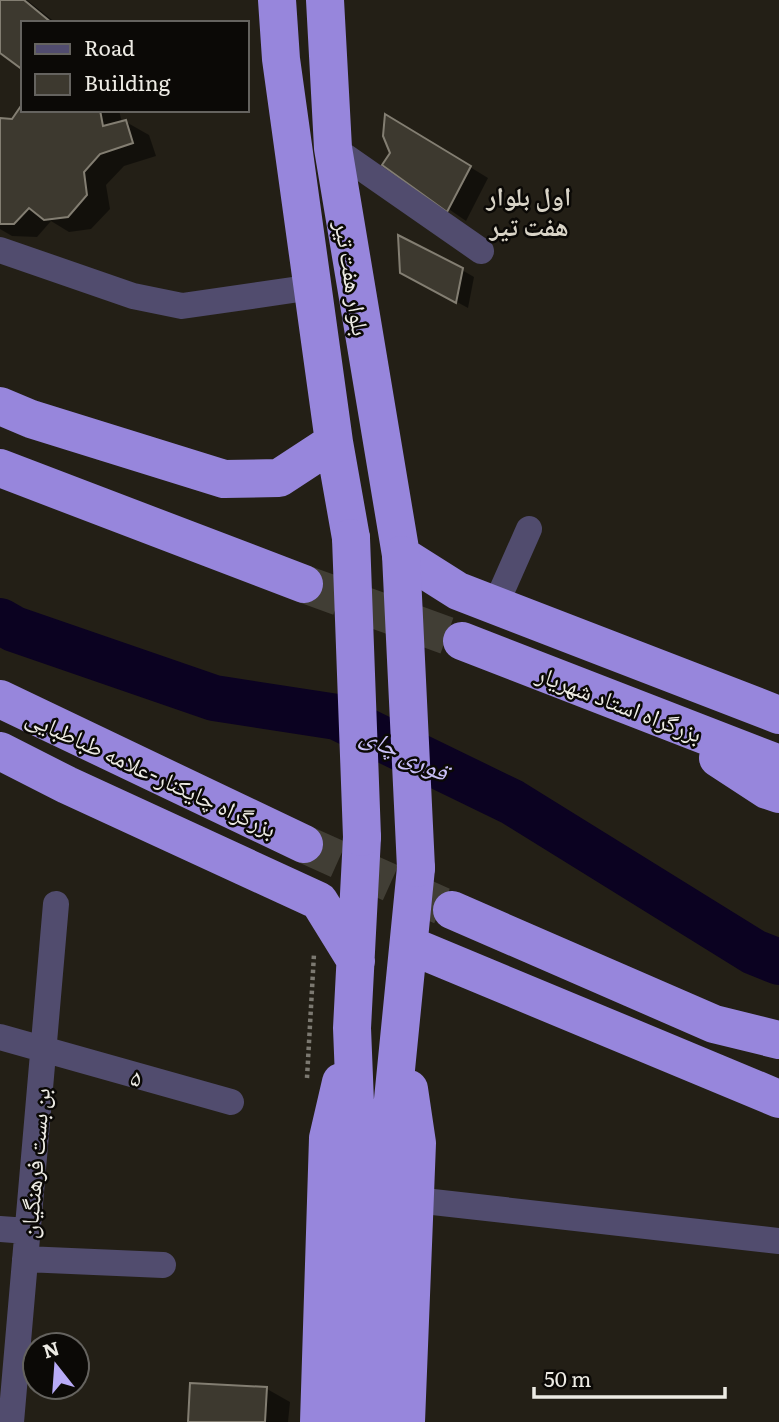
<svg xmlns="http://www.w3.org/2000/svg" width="779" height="1422" viewBox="0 0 779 1422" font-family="Literata,'Noto Naskh Arabic',serif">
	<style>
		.shadow { fill: #0007 }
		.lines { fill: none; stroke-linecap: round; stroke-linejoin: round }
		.river { stroke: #0b0221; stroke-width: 46 }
		.building { fill: #3d392f; stroke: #837e72; stroke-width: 2 }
		.highway-tunnel { stroke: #413e35; stroke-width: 38; stroke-dasharray: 38 19; stroke-linecap: butt }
		.path { stroke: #7c7971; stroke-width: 4.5; stroke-dasharray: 3.5 3.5; stroke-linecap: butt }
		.street { stroke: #514c6e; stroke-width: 26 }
		.highway { stroke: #9786dc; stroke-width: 38 }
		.highway-bridge { stroke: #9786dc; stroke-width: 38 }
		.labels { text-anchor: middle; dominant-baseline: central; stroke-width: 5; stroke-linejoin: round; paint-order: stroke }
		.street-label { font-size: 24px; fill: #edebe4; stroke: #0b0906 }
		.neighbourhood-label { font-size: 26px; font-weight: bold; fill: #d9d4c7; stroke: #0b0906 }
		.water-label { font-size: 26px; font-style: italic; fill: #c9c0f7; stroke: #0b0906 }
	</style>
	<rect width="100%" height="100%" fill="#231f16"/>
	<path class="shadow" d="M 0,0 L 27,0 L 56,23 L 23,23 L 0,50 Z
		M 23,110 L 119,110 L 122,123 L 126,122 L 149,135 L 156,156 L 124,166 L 106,185 L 110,209 L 91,229 L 69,232 L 51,221 L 37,237 L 12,236 L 0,229 L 0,119 L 12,121 Z
		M 403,126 L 488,178 L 466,221 L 385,165 Z
		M 462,270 L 474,277 L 468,308 L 402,272 Z
		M 267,1389 L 290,1402 L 288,1422 L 190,1422 Z"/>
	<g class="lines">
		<path class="river" d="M 0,621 L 14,629 L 214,698 L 337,717 L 512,802 L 754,952 L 779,962"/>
	</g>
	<path class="building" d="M 0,0 L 24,0 L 52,23 L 23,23 L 23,70 L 0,53 Z
		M 23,103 L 23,110 L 100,110 L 103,126 L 126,120 L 133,143 L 100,154 L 84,172 L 87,195 L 68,217 L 44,220 L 29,208 L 14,224 L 0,224 L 0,118 L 12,119 Z
		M 385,114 L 471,166 L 447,212 L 382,165 L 390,153 L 383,136 Z
		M 398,235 L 463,268 L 456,303 L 400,273 Z
		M 190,1383 L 267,1387 L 265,1422 L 188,1422 Z"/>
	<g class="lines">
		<path class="highway-tunnel" d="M 304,584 L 462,641
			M 304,844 L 442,906"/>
		<path class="path" d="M 307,1078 L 314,954"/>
		<path class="street" d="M 333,148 L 481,251
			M 0,250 L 133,296 L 182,306 L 313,287
			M 495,606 L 529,529
			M 0,1037 L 231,1102
			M 415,1200 L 779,1241
			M 0,1229 L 27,1231
			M 25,1259 L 163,1265
			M 11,1422 L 56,904"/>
		<path class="highway" d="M 277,0 L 281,59 L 334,442 L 351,538
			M 325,0 L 333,148 L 401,555 L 458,591 L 779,715
			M 0,406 L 31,419 L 224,479 L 279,478 L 334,442
			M 0,468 L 304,584
			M 462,641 L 779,764
			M 0,699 L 304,844
			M 0,751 L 67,785 L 319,901 L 356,961
			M 718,758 L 767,790 L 779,794
			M 452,910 L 714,1024 L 779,1040
			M 409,945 L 779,1099
			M 319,1422 L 328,1138 L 341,1082
			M 349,1422 L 358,1177 L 352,1028 L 362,837
			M 377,1422 L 385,1180 L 416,868
			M 406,1422 L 417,1143 L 409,1089"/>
		<path class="highway-bridge" d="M 351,538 L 362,837
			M 401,555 L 416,868"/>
	</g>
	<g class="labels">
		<g class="street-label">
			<text transform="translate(354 278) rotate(81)">بلوار هفت تیر</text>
			<text transform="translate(620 702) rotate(21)">بزرگراه استاد شهریار</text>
			<text transform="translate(152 771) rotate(25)">بزرگراه چایکنار-علامه طباطبایی</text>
			<text transform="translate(137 1076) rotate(16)">۵</text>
			<text transform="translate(33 1163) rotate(-85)">بن بست فرهنگیان</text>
		</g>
		<g class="neighbourhood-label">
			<text x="529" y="194">اول بلوار<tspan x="529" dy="30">هفت تیر</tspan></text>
		</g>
		<g class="water-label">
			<text transform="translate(406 751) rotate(26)">قوری چای</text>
		</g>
	</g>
	<rect x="21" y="21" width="228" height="91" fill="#0b0906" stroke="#65635f" stroke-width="2"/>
	<rect x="35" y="44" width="35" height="10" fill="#514c6e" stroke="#65635f" stroke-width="2"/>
	<text x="84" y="56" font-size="21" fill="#edebe4">Road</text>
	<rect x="35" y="74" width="35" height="21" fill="#3d392f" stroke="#65635f" stroke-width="2"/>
	<text x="84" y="91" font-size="21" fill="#edebe4">Building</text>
	<g transform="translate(56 1366) rotate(343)"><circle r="33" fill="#0b0906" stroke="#65635f" stroke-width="2"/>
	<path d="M0-5L12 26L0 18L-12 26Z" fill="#b8abf7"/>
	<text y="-10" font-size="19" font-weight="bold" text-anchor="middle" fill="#edebe4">N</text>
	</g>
	<path d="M534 1387v10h191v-10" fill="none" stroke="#edebe4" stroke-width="3.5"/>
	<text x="544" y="1387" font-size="21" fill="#edebe4" stroke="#0b0906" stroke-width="5" paint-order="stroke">50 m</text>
</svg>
